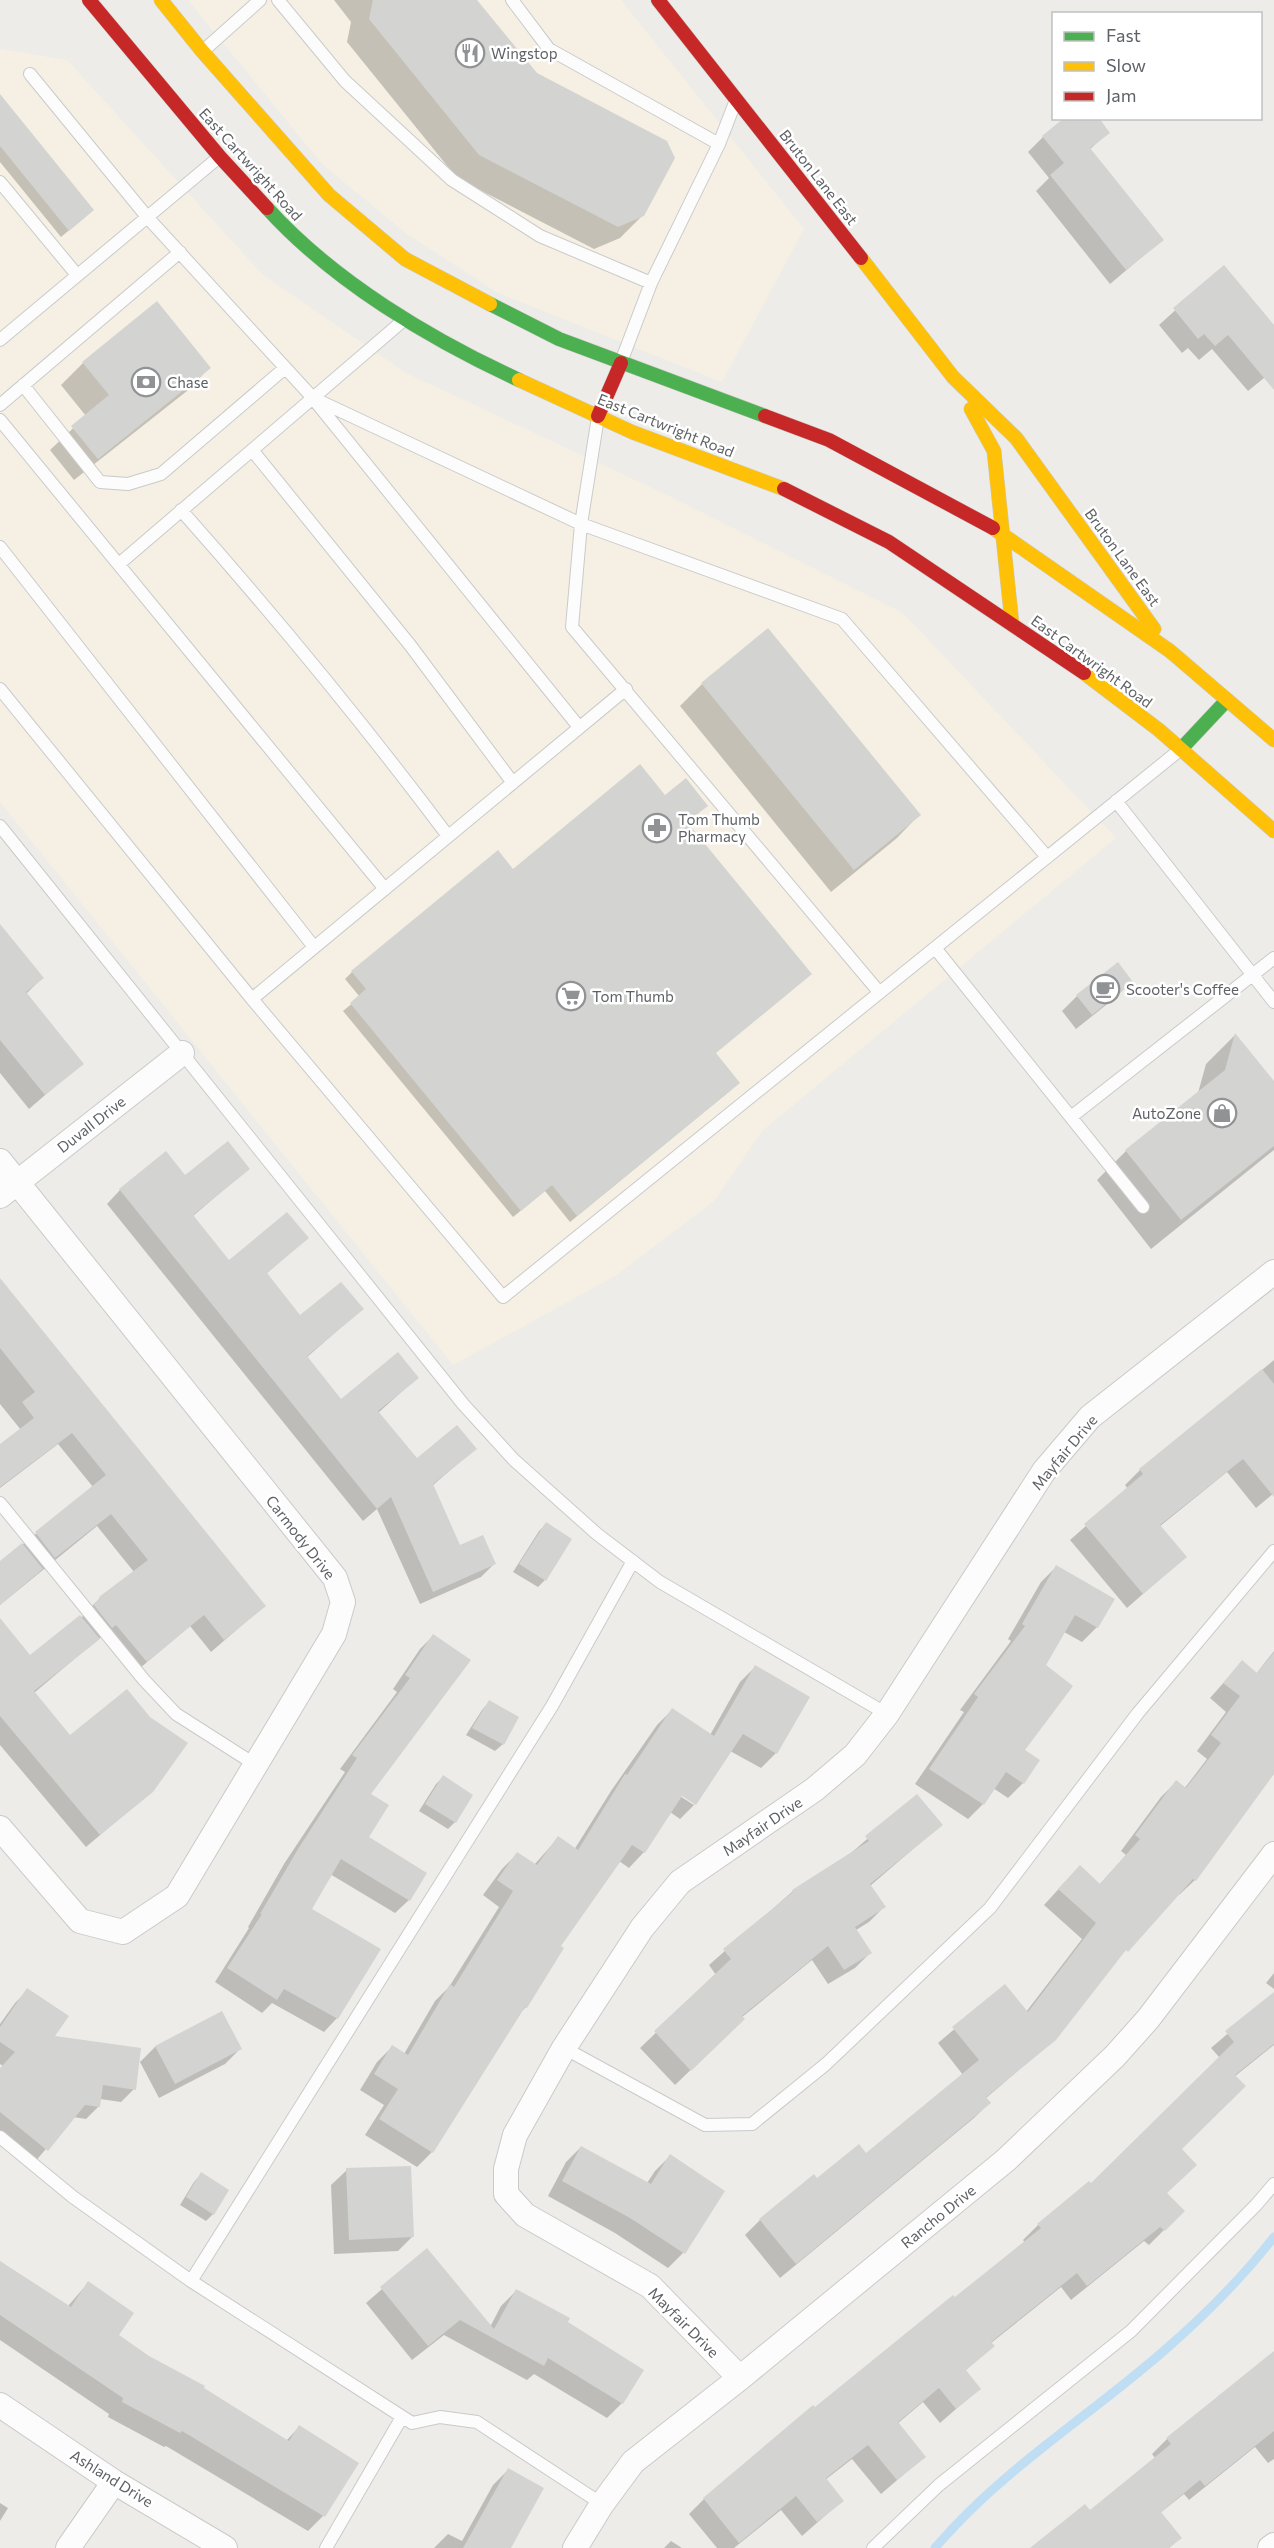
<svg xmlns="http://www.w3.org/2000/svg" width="1274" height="2548" viewBox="0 0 1274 2548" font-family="Commissioner,sans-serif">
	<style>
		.commercial { fill: #f5f0e3 }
		.shadow { fill: #0003 }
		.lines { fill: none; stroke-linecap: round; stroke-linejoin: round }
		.stream { stroke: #c0def3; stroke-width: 9 }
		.building { fill: #d3d3d1 }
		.lane-casing { stroke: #cacaca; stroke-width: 14 }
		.street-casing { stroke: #cacaca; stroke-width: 26 }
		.fast-casing { stroke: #cacac9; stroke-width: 15 }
		.slow-casing { stroke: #cacac9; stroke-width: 15 }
		.jam-casing { stroke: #cacac9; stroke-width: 15 }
		.lane { stroke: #fcfcfc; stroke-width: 12 }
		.street { stroke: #fcfcfc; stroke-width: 24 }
		.fast { stroke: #4caf50; stroke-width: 14 }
		.slow { stroke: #ffc107; stroke-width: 14 }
		.jam { stroke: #c62828; stroke-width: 14 }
		.labels { text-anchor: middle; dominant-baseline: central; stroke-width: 5; stroke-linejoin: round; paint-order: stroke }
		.poi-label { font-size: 15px; fill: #5e6165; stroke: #fff; text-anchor: start }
		.street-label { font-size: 15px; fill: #5e6165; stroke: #fff }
	</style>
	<rect width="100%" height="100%" fill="#edece8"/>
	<path class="commercial" d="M 188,0 L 621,0 L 804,229 L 722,382 L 498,293 L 407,234 L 322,164 Z
		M 0,49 L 67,60 L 263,275 L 406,373 L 667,495 L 903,613 L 1116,838 L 762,1131 L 715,1200 L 617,1275 L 453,1365 L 0,802 Z"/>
	<path class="shadow" d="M 334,0 L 475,0 L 643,215 L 620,238 L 594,249 L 457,178 L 347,42 L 351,22 Z
		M 0,96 L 85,217 L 61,237 L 0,162 Z
		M 1108,133 L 1089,150 L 1162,240 L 1110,284 L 1036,191 L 1049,178 L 1028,152 L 1043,137 Z
		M 1223,267 L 1274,328 L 1274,370 L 1248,391 L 1212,349 L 1199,360 L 1188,348 L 1182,353 L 1159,325 Z
		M 83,363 L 209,368 L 187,391 L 74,480 L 50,450 L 86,416 L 61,385 Z
		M 702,684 L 919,815 L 897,838 L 831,892 L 680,706 Z
		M 665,797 L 699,813 L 686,823 L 714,1054 L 731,1090 L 570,1222 L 545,1191 L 513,1217 L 343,1011 L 360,997 L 345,979 L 352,972 L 513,871 Z
		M 0,932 L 42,978 L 26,994 L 82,1063 L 29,1109 L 0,1073 Z
		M 1131,982 L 1116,997 L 1076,1029 L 1062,1011 L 1077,996 Z
		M 1235,1035 L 1274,1083 L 1274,1150 L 1151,1249 L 1097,1180 L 1126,1151 L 1198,1093 L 1206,1064 Z
		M 248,1169 L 193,1216 L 229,1262 L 307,1238 L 266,1274 L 300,1317 L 362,1309 L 306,1358 L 340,1402 L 417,1378 L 378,1413 L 416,1461 L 475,1449 L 432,1486 L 459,1547 L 494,1564 L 481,1577 L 420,1604 L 377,1509 L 363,1521 L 107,1204 L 120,1190 L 185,1177 Z
		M 0,1280 L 264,1606 L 211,1652 L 190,1626 L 133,1674 L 102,1637 L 98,1639 L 34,1693 L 70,1737 L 152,1791 L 86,1847 L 0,1745 L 0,1621 L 30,1657 L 81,1618 L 100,1598 L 134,1572 L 97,1526 L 0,1605 L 0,1563 L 93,1487 L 58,1444 L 0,1488 L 0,1446 L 21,1430 L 0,1404 Z
		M 1274,1360 L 1274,1493 L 1256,1508 L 1227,1472 L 1159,1527 L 1185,1557 L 1127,1608 L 1070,1540 L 1128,1489 L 1125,1485 L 1140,1470 Z
		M 546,1524 L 545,1580 L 538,1587 L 513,1572 L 539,1531 Z
		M 1056,1567 L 1097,1627 L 1082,1642 L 1064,1632 L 1044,1666 L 1022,1750 L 1023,1783 L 1008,1798 L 993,1788 L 983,1804 L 968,1819 L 915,1784 L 964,1712 L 960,1710 L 1011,1641 L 1008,1639 L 1041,1582 Z
		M 433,1636 L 369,1794 L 367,1838 L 409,1900 L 395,1913 L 330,1874 L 310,1909 L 337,2018 L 324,2032 L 272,2003 L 262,2013 L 215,1982 L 249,1928 L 248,1927 L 284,1864 L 345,1772 L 340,1769 L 397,1692 L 393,1689 L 420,1649 Z
		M 1274,1651 L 1274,1772 L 1195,1880 L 1179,1895 L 1178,1893 L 1113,1964 L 1055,2039 L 986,2098 L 989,2103 L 974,2118 L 780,2278 L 745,2235 L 760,2220 L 817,2180 L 866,2155 L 963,2075 L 938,2043 L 1005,1986 L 1026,2012 L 1082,1939 L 1044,1905 L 1065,1882 L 1099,1885 L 1126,1855 L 1121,1851 L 1161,1797 L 1176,1782 L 1184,1789 L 1207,1759 L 1197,1751 L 1226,1712 L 1210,1698 L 1242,1662 L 1256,1674 Z
		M 755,1667 L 776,1753 L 761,1768 L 730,1751 L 694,1805 L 694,1802 L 676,1790 L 675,1793 L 694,1805 L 680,1819 L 670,1812 L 644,1852 L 629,1868 L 619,1861 L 559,1947 L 526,2007 L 519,2014 L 432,2152 L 417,2167 L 365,2135 L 384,2105 L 360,2090 L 377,2062 L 392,2047 L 404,2054 L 435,2001 L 449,1987 L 499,1907 L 483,1895 L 502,1869 L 517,1854 L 534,1865 L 558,1838 L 574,1850 L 611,1791 L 657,1725 L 672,1710 L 710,1735 L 740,1682 Z
		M 489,1702 L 503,1744 L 495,1751 L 466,1735 L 482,1710 Z
		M 443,1777 L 455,1822 L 448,1829 L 419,1811 L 436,1784 Z
		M 917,1796 L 941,1825 L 870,1886 L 884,1907 L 869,1922 L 856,1930 L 870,1953 L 855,1968 L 828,1984 L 812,1960 L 741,2018 L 728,2034 L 675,2085 L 640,2048 L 716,1975 L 709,1965 L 793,1891 L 851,1853 Z
		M 1274,1973 L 1274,1989 L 1266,1983 Z
		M 28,1990 L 52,2037 L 134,2089 L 121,2102 L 100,2099 L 99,2106 L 86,2119 L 73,2117 L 34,2163 L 0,2136 L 0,2069 L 3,2066 L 0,2064 L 0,2024 L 15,2003 Z
		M 1274,1994 L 1274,2045 L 1234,2077 L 1180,2149 L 1166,2193 L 1183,2211 L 1149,2245 L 1144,2241 L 1071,2300 L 1061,2287 L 991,2343 L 993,2346 L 965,2371 L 979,2389 L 940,2423 L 923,2402 L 897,2424 L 924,2457 L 881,2494 L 852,2459 L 825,2480 L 842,2501 L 802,2536 L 781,2510 L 734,2548 L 717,2548 L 689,2514 L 704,2499 L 1025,2243 L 1023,2240 L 1038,2225 L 1091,2186 L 1220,2058 L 1211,2048 Z
		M 222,2013 L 240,2049 L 225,2064 L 159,2098 L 140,2062 L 155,2047 Z
		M 581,2147 L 647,2183 L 655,2171 L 670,2156 L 683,2253 L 668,2268 L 615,2233 L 548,2196 L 566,2162 Z
		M 347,2170 L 413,2236 L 398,2251 L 334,2254 L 331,2185 Z
		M 201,2174 L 213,2214 L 206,2221 L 180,2205 L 194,2182 Z
		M 427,2250 L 490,2327 L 501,2306 L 516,2291 L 642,2370 L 622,2403 L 607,2418 L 534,2374 L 527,2380 L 444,2335 L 412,2360 L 366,2303 Z
		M 0,2263 L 68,2306 L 88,2283 L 117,2336 L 148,2357 L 286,2441 L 299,2427 L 356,2463 L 323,2516 L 308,2531 L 166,2446 L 164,2447 L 108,2417 L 109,2414 L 0,2340 Z
		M 1274,2353 L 1274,2459 L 1268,2463 L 1255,2447 L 1189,2500 L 1184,2494 L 1160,2513 L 1180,2537 L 1169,2548 L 1035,2548 L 1089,2512 L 1155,2458 L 1152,2454 L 1167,2439 Z
		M 508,2470 L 508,2548 L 434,2548 L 448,2534 L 462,2541 L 493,2485 Z
		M 0,2503 L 8,2508 L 0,2521 Z
		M 671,2541 L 682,2548 L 664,2548 Z"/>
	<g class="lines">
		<path class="stream" d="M 935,2548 C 1002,2469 1090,2416 1166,2349 C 1205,2315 1242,2278 1274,2237"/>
	</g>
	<path class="building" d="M 373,0 L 477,0 L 537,73 L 667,141 L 675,158 L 644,216 L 618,227 L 479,155 L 369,19 Z
		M 0,94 L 94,210 L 69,231 L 0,146 Z
		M 1064,118 L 1099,118 L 1110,133 L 1090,148 L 1164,240 L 1126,270 L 1050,175 L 1064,163 L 1042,136 Z
		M 1224,265 L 1274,325 L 1274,390 L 1228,335 L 1215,346 L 1204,334 L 1198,339 L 1173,308 Z
		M 157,301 L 211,368 L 98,459 L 71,426 L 109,395 L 82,362 Z
		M 768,628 L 921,815 L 854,870 L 701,683 Z
		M 640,764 L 665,795 L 686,778 L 708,806 L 687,822 L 812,974 L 716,1053 L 740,1083 L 577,1216 L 552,1185 L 521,1211 L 350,1003 L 366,989 L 351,971 L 498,850 L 513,869 Z
		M 0,924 L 44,978 L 26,992 L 84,1064 L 45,1095 L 0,1040 Z
		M 1118,962 L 1133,982 L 1092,1015 L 1076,995 Z
		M 1235,1033 L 1274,1081 L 1274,1146 L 1181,1220 L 1125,1150 L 1225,1070 Z
		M 228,1141 L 250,1169 L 193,1215 L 229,1260 L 287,1212 L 309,1238 L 267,1273 L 300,1315 L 341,1282 L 364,1309 L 307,1356 L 341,1399 L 398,1352 L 419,1378 L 378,1411 L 417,1458 L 457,1425 L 477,1449 L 433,1484 L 460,1545 L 483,1535 L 496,1564 L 433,1592 L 391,1497 L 377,1509 L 119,1189 L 166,1151 L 185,1175 Z
		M 0,1278 L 266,1606 L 224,1640 L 204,1615 L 147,1662 L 116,1625 L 112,1628 L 93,1604 L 100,1599 L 99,1597 L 148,1560 L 111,1514 L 55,1558 L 35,1532 L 106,1475 L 72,1433 L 0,1487 L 0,1444 L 34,1418 L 22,1402 L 35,1392 L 0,1348 Z
		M 1262,1369 L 1274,1384 L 1274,1497 L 1243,1459 L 1160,1525 L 1187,1557 L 1143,1594 L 1084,1524 L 1143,1474 L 1139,1469 Z
		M 546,1522 L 572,1539 L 546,1581 L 519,1564 Z
		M 22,1543 L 43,1569 L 0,1605 L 0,1561 Z
		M 1056,1565 L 1115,1599 L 1098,1628 L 1075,1615 L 1046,1665 L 1073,1686 L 1025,1750 L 1040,1760 L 1024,1784 L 1006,1772 L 984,1805 L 929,1769 L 978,1697 L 974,1694 L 1025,1626 L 1022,1624 Z
		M 80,1615 L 100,1639 L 34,1691 L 70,1735 L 127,1689 L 150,1717 L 188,1743 L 153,1792 L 100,1835 L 0,1716 L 0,1618 L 30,1655 Z
		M 433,1634 L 471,1660 L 371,1794 L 389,1805 L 369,1837 L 427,1873 L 410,1901 L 341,1859 L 312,1909 L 381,1949 L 338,2019 L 284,1989 L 277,2000 L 227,1968 L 262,1914 L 260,1914 L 298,1849 L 357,1758 L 352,1755 L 410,1678 L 405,1675 Z
		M 1274,1652 L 1274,1774 L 1196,1881 L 1193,1879 L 1128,1952 L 1126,1950 L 1056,2040 L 986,2097 L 991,2103 L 796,2264 L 759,2219 L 814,2174 L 817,2178 L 859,2144 L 866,2153 L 979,2060 L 952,2027 L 1005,1984 L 1028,2012 L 1096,1923 L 1058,1889 L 1080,1865 L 1100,1884 L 1140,1839 L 1135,1835 L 1176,1780 L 1186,1788 L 1221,1743 L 1211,1735 L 1240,1696 L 1223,1683 L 1242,1660 L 1257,1673 Z
		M 755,1665 L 810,1697 L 777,1754 L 743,1734 L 696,1805 L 682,1796 L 645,1853 L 632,1845 L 561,1946 L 564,1948 L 527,2008 L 525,2007 L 433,2153 L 379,2119 L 398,2089 L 374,2074 L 392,2045 L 408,2055 L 450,1984 L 454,1987 L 513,1891 L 497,1880 L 517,1852 L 537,1865 L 558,1836 L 578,1850 L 625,1774 L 627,1775 L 672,1708 L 714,1736 Z
		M 489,1700 L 519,1717 L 504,1745 L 472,1728 Z
		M 443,1775 L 473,1795 L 456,1823 L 425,1804 Z
		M 917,1794 L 943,1825 L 870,1884 L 886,1907 L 855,1927 L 872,1953 L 844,1970 L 828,1946 L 742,2016 L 745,2019 L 691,2071 L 654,2031 L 731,1959 L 723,1949 L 793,1892 L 792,1890 L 869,1841 L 865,1836 Z
		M 27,1988 L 69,2016 L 55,2036 L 141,2048 L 136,2090 L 103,2085 L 100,2107 L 85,2105 L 48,2151 L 0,2112 L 0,2068 L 15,2052 L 0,2042 L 0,2027 Z
		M 1274,1992 L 1274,2044 L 1235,2075 L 1246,2086 L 1182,2149 L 1197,2165 L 1167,2193 L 1185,2211 L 1165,2231 L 1160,2227 L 1087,2286 L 1077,2273 L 991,2342 L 995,2346 L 966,2370 L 981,2389 L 956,2409 L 939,2388 L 898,2422 L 926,2457 L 897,2480 L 868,2445 L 826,2478 L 844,2501 L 817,2522 L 796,2496 L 739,2543 L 703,2498 L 813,2405 L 815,2407 L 953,2295 L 955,2297 L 1041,2228 L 1037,2224 L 1089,2181 L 1091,2183 L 1234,2042 L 1225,2031 Z
		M 222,2011 L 242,2049 L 175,2084 L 155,2046 Z
		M 581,2146 L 651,2184 L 670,2154 L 725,2191 L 685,2254 L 630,2218 L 562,2181 Z
		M 411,2166 L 414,2237 L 349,2240 L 346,2168 Z
		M 201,2172 L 229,2190 L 214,2215 L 186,2197 Z
		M 427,2248 L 494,2329 L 516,2289 L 570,2318 L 568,2322 L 644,2370 L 623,2404 L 548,2358 L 544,2366 L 460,2320 L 428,2346 L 380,2287 Z
		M 0,2261 L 71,2307 L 88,2281 L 134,2313 L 119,2335 L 149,2356 L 205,2386 L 204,2388 L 289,2441 L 299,2425 L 359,2463 L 325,2517 L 182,2431 L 180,2433 L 122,2402 L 123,2398 L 0,2315 Z
		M 1274,2351 L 1274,2431 L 1205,2486 L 1200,2480 L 1161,2512 L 1182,2538 L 1169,2548 L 1030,2548 L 1085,2504 L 1090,2510 L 1171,2444 L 1166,2438 Z
		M 508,2468 L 544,2488 L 511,2548 L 463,2548 Z"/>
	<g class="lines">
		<g class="lane-casing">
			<path id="lane" d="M 278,0 L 345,81 L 452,180 L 540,236 L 651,283
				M 512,0 L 549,49 L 719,144
				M 203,51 L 260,0
				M 30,74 L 148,218 L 313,398 L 581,524 L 842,619 L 1047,857
				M 0,182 L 77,275
				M 0,340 L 218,158
				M 621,362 L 651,283 L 719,144 L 736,100
				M 23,385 L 100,482 L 128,484 L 161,474 L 285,368
				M 316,402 L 579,727
				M 0,405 L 180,252
				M 598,417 L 581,524 L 572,627 L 879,992
				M 0,420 L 385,889
				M 252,450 L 410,645 L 513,783
				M 181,510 C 274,615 364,724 448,836
				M 0,547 L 314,947
				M 119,564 L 405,319
				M 0,689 L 252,999 L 503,1297 L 1181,749
				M 1116,801 L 1274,1002
				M 0,826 L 463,1404 L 514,1460 L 597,1534 L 660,1582 L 887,1714
				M 935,948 L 1143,1207
				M 252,999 L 626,689
				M 1071,1117 L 1274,958
				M 0,1503 L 144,1680 L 176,1714 L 256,1765
				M 564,2048 L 705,2125 L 752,2124 L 826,2064 L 990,1908 L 1138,1713 L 1274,1551
				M 0,2137 L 73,2197 L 191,2281 L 412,2423 L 440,2417 L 477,2422 L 602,2504
				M 191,2281 L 552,1706 L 633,1561
				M 326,2548 L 402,2417
				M 873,2548 L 939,2485 L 1131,2331 L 1256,2205 L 1274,2184"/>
		</g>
		<g class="street-casing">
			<path id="street" d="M 0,1161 L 335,1578 L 343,1602 L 334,1634 L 177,1896 L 123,1932 L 80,1921 L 0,1828
				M 0,1196 L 182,1053
				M 740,2378 L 650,2286 L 525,2215 L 506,2194 L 506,2169 L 515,2135 L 564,2048 L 642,1928 L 680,1882 L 815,1789 L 855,1755 L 887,1714 L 1044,1471 L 1090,1417 L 1274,1272
				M 0,2405 L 114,2482 L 225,2548
				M 68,2548 L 114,2482
				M 575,2548 L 602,2504 L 633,2462 L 740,2378 L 1006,2160 L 1115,2056 L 1148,2019 L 1274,1854
				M 1270,2548 L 1274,2545"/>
		</g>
		<g class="fast-casing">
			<path id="fast" d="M 267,208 C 333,281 430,339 519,380
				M 490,304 L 559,339 L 765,416
				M 1181,749 L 1227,700"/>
		</g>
		<g class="slow-casing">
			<path id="slow" d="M 161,0 L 202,51 L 329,195 L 405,259 L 490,304
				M 861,258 L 953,377 L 1016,438 L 1154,629
				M 519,380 L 632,432 L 784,489
				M 971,409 L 994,451 L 1012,624
				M 993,528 L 1170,651 L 1274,740
				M 1084,673 L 1159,730 L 1274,831"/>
		</g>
		<g class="jam-casing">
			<path id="jam" d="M 89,0 L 220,157 L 267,208
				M 658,0 L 861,258
				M 598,416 L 621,363
				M 765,416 L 829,440 L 993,528
				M 784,489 L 889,542 L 1084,673"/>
		</g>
		<use href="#lane" class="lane"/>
		<use href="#street" class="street"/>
		<use href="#fast" class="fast"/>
		<use href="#slow" class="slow"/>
		<use href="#jam" class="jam"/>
	</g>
	<defs>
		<g id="restaurant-ring" transform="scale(1.5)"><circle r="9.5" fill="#fff" stroke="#909293" stroke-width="1.5"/><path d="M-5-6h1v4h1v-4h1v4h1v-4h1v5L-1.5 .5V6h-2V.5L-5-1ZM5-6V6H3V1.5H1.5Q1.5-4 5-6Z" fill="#909293"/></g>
		<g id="bank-ring" transform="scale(1.5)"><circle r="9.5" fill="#fff" stroke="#909293" stroke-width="1.5"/><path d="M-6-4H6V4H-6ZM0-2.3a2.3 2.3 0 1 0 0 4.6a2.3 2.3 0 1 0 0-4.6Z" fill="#909293"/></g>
		<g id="pharmacy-ring" transform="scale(1.5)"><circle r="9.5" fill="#fff" stroke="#909293" stroke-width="1.5"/><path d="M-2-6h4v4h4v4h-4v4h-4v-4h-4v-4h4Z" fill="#909293"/></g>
		<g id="cafe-ring" transform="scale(1.5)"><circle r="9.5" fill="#fff" stroke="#909293" stroke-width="1.5"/><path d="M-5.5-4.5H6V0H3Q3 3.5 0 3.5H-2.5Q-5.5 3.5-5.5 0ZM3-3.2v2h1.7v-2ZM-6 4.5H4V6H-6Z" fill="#909293"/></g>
		<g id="supermarket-ring" transform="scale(1.5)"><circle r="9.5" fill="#fff" stroke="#909293" stroke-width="1.5"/><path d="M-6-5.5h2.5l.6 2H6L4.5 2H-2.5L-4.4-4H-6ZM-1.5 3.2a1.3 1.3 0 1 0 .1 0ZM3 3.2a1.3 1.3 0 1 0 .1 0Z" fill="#909293"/></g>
		<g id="shop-ring" transform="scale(1.5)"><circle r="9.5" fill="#fff" stroke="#909293" stroke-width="1.5"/><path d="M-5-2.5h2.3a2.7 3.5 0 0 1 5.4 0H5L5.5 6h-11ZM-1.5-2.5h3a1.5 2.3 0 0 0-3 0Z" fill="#909293"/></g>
	</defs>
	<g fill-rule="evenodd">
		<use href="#restaurant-ring" x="470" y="53"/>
		<use href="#bank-ring" x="146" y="382"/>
		<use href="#pharmacy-ring" x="657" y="828"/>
		<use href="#cafe-ring" x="1105" y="989"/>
		<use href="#supermarket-ring" x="571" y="996"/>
		<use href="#shop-ring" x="1222" y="1113"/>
	</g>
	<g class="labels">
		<g class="poi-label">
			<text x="491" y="53">Wingstop</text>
			<text x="167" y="382">Chase</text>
			<text x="678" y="819">Tom Thumb<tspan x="678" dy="17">Pharmacy</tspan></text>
			<text x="1126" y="989">Scooter's Coffee</text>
			<text x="592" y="996">Tom Thumb</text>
			<text x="1201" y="1113" text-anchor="end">AutoZone</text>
		</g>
		<g class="street-label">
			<text transform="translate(251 164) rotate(48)">East Cartwright Road</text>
			<text transform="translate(819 177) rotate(52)">Bruton Lane East</text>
			<text transform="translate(666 425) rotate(22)">East Cartwright Road</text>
			<text transform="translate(1123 557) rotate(54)">Bruton Lane East</text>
			<text transform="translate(1092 661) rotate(36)">East Cartwright Road</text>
			<text transform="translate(91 1124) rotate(-38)">Duvall Drive</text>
			<text transform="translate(1064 1452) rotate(-50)">Mayfair Drive</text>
			<text transform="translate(301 1537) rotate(52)">Carmody Drive</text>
			<text transform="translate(762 1826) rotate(-34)">Mayfair Drive</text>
			<text transform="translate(938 2216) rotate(-39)">Rancho Drive</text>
			<text transform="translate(684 2322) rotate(45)">Mayfair Drive</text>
			<text transform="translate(112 2478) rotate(32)">Ashland Drive</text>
		</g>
	</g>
	<rect x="1052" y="12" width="210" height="108" fill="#ffffff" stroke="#bfc0c1" stroke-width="1.5"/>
	<rect x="1064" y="32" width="30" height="9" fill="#4caf50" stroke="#bfc0c1" stroke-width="1.5"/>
	<text x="1106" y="42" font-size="18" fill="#5e6165">Fast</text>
	<rect x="1064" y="62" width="30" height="9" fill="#ffc107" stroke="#bfc0c1" stroke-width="1.5"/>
	<text x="1106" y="72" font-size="18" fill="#5e6165">Slow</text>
	<rect x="1064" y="92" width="30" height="9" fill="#c62828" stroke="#bfc0c1" stroke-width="1.5"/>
	<text x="1106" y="102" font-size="18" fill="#5e6165">Jam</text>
</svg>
